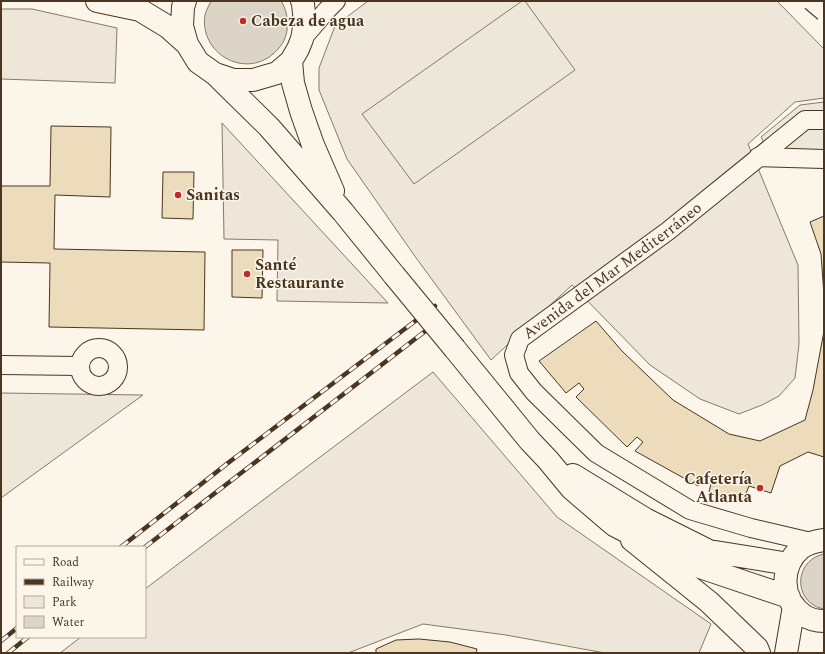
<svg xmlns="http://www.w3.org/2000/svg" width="825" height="654" viewBox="0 0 825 654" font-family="Spectral,serif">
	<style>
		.green { fill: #ede6d9; stroke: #887966 }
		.parking { fill: #ede7d9; stroke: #887966 }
		.water { fill: #dcd4c6; stroke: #887966 }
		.building { fill: #ecdcbc; stroke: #4a3520 }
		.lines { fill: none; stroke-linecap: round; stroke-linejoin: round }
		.street-casing { stroke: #4a3520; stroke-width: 20 }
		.secondary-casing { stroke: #4a3520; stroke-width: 24 }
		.primary-casing { stroke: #4a3520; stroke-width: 24 }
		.street { stroke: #fbf6e9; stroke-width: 18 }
		.secondary { stroke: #fbf6e9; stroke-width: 22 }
		.primary { stroke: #fbf6e9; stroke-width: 22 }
		.rail-casing { stroke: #4a3520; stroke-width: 4.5 }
		.rail { stroke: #fbf6e9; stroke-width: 3; stroke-dasharray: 9; stroke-linecap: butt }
		.street-bridge-casing { stroke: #4a3520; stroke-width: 20; stroke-linecap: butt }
		.primary-bridge-casing { stroke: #4a3520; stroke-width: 24; stroke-linecap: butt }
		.street-bridge { stroke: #fbf6e9; stroke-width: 18 }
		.primary-bridge { stroke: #fbf6e9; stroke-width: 22 }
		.poi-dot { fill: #c62828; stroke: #fbf6e9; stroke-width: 1.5 }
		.labels { text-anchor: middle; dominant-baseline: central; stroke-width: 3; stroke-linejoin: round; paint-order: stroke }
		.poi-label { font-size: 16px; font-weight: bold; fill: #4a3520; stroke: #fbf6e9; text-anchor: start }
		.street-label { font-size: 16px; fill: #4a3520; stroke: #fbf6e9 }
	</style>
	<rect width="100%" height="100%" fill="#fbf6e9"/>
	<path class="green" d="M 368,1 L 777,1 L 824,49 L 824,98 L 795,102 L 748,144 L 798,265 L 799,344 L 795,378 L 779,396 L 762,405 L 739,414 L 700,399 L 650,365 L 572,285 L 491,360 L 414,255 L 347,159 L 319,90 L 319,68 L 335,26 Z
		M 1,9 L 32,9 L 117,28 L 115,83 L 1,79 Z
		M 222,123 L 388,303 L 277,301 L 278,240 L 224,239 Z
		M 433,372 L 557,517 L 711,624 L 699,653 L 605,653 L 506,635 L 423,624 L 348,653 L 60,653 L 81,637 L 145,637 L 145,589 Z"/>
	<path class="parking" d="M 522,1 L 525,1 L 575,70 L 414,184 L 362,114 Z
		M 824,102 L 824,159 L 772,158 L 761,137 L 800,105 Z
		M 1,393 L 143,395 L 1,498 Z"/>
	<path class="water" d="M 211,1 L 281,1 C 287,10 288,20 287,30 C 286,40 280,48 273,54 C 244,79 199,53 205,15 C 206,11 209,5 211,1 Z
		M 824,554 L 824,609 C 821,608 818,608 815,606 C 792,593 798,559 824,554 Z"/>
	<path class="building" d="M 51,126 L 111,127 L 110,197 L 55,195 L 54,249 L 205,252 L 204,330 L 49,327 L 50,263 L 1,262 L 1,186 L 50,186 Z
		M 163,172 L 194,172 L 193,219 L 162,218 Z
		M 824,216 L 824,295 L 821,254 L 810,222 Z
		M 232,250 L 263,250 L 262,298 L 232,297 Z
		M 596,321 L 622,351 L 673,400 L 729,434 L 760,441 L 805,420 L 813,390 L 824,331 L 824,457 L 808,452 L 780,466 L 771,493 L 749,486 L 743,501 L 709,492 L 712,479 L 706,476 L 698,486 L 635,451 L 643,442 L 637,437 L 627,447 L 576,397 L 584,389 L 579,383 L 566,393 L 539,361 Z
		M 419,639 L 450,642 L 477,649 L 476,653 L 376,653 L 376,649 L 396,640 Z"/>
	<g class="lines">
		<g class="street-casing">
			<g id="street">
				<path d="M 302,39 L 327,10 L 336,1"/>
				<path d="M 758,157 L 824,159"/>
				<circle cx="99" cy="367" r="19"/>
				<path d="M 1,365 L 79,366"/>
				<path id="s1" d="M 811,542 L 751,528 L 690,510 L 596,453 L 534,392 L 519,373 L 514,355 L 520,339 L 668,231 L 805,120 L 824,120"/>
			</g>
		</g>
		<g class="secondary-casing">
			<path id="secondary" d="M 632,540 L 709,602 L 757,648 L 759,653
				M 786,653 L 794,606"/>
		</g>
		<g class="primary-casing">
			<path id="primary" d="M 97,1 L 140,10 L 168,27 L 187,44
				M 185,1 L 183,7 L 182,26 L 187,44 L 198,62 L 215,74 L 233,80 L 253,80 L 277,73 L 291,61 L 298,49 L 302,39 L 305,22 L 303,4 L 302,1
				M 291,61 L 293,83 L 301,111 L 313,145 L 333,191
				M 215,74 L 269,127 L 343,212 L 394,275
				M 455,349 L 530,441 L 548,460 L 572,489 L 614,525 L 688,563 L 789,597
				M 573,475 L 645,519 L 709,551 L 789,564
				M 824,540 C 816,541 808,543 801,548 C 780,566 780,599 803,615 C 809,619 817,621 824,621"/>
		</g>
		<use href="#street" class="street"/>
		<use href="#secondary" class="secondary"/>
		<use href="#primary" class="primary"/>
		<g class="rail-casing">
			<path id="rail" d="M 121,547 L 228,463 L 435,306
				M 145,547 L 441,319
				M 1,641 L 17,628
				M 8,653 L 28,637"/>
		</g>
		<use href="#rail" class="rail"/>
		<g class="street-bridge-casing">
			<path id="street-bridge" d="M 811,1 L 824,12"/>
		</g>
		<g class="primary-bridge-casing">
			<path id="primary-bridge" d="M 394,275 L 455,349"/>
		</g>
		<use href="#street-bridge" class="street-bridge"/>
		<use href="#primary-bridge" class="primary-bridge"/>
	</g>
	<g class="poi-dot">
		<circle cx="243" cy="21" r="4"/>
		<circle cx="178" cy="195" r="4"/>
		<circle cx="247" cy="274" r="4"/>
		<circle cx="760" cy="488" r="4"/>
	</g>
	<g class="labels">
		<g class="poi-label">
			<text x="251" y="21">Cabeza de agua</text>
			<text x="186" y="195">Sanitas</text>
			<text x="255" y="265">Santé<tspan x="255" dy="18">Restaurante</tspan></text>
			<text x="752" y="479" text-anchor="end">Cafetería<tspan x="752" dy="18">Atlanta</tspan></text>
		</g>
		<g class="street-label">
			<text stroke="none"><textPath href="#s1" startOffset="497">Avenida del Mar Mediterráneo</textPath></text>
		</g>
	</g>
	<rect width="825" height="654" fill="none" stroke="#4a3520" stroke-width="4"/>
	<rect x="16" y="546" width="130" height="92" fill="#fbf6e9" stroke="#b4a999"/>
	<rect x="24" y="559" width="20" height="6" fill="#fbf6e9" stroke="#b4a999"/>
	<text x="52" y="566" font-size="12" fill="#4a3520">Road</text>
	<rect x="24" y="579" width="20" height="6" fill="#4a3520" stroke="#b4a999"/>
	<text x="52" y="586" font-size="12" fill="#4a3520">Railway</text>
	<rect x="24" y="596" width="20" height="12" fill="#ede6d9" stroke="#b4a999"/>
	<text x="52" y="606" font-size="12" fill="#4a3520">Park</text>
	<rect x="24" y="616" width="20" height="12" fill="#dcd4c6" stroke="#b4a999"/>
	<text x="52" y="626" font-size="12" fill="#4a3520">Water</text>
</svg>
